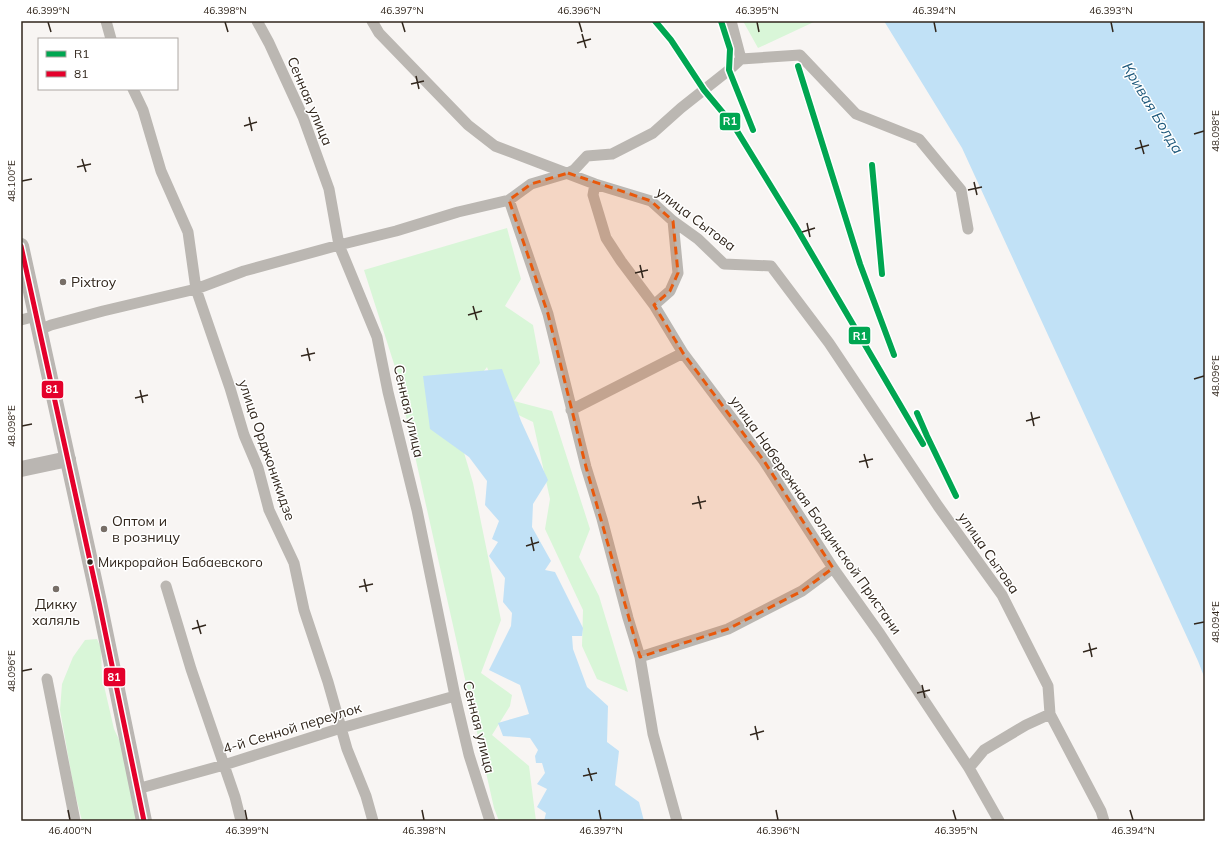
<svg xmlns="http://www.w3.org/2000/svg" width="1226" height="842" viewBox="0 0 1226 842" font-family="Mulish,sans-serif">
	<style>
		.green { fill: #d9f6d8 }
		.water { fill: #c1e1f6 }
		.lines { fill: none; stroke-linecap: round; stroke-linejoin: round }
		.minor { stroke: #bbb7b2; stroke-width: 11 }
		.secondary { stroke: #bab6b2; stroke-width: 16 }
		.bus-1-casing { stroke: #fff; stroke-width: 8 }
		.bus-1 { stroke: #e4002b; stroke-width: 5 }
		.rail-1-casing { stroke: #fff; stroke-width: 9 }
		.rail-1 { stroke: #00a651; stroke-width: 6 }
		.marked { fill: #e8590c; fill-opacity: 0.2; stroke: #e8590c; stroke-width: 3; stroke-dasharray: 8 5; stroke-linejoin: round }
		.ticks { fill: none; stroke: #31261c; stroke-width: 1.5 }
		.poi-dot { fill: #776e67; stroke: #fff; stroke-width: 1.5 }
		.bus-dot { fill: #31261c; stroke: #fff; stroke-width: 1.5 }
		.labels { text-anchor: middle; dominant-baseline: central; stroke-width: 3; stroke-linejoin: round; paint-order: stroke }
		.bus-label { font-size: 13px; fill: #31261c; stroke: #fff; text-anchor: start }
		.street-label { font-size: 14px; fill: #31261c; stroke: #fff }
		.poi-label { font-size: 14px; fill: #31261c; stroke: #fff; text-anchor: start }
		.water-label { font-size: 15px; font-style: italic; fill: #1d587b; stroke: #fff }
		.line-badge { stroke: #fff; stroke-width: 1.5 }
		.badge-label { font-size: 11px; text-anchor: middle; font-weight: bold; fill: #fff }
		.neatline { fill: none; stroke: #31261c; stroke-width: 1.5 }
		.ticks-label { font-size: 10px; text-anchor: middle; fill: #31261c }
	</style>
	<rect width="100%" height="100%" fill="#f8f5f3"/>
	<path class="green" d="M 743,21 L 816,21 L 758,48 Z
		M 507,228 L 521,279 L 505,306 L 533,325 L 540,363 L 514,401 L 552,411 L 590,529 L 579,557 L 599,596 L 628,692 L 597,679 L 582,646 L 583,610 L 545,529 L 550,499 L 533,422 L 502,407 L 487,367 L 452,412 L 473,483 L 501,620 L 481,673 L 512,695 L 510,706 L 492,735 L 529,766 L 536,821 L 499,821 L 494,808 L 395,367 L 364,270 Z
		M 97,639 L 101,648 L 102,677 L 114,729 L 122,746 L 137,821 L 82,821 L 74,789 L 60,710 L 62,684 L 73,657 L 85,640 Z"/>
	<path class="water" d="M 884,21 L 1205,21 L 1205,679 L 1198,661 L 962,148 Z
		M 502,369 L 521,421 L 548,480 L 533,504 L 532,527 L 551,561 L 545,570 L 555,572 L 583,628 L 582,636 L 572,636 L 573,649 L 587,687 L 608,706 L 607,742 L 619,751 L 615,785 L 639,802 L 644,821 L 544,821 L 546,813 L 537,807 L 547,789 L 537,784 L 545,773 L 542,763 L 536,763 L 535,756 L 538,750 L 530,738 L 503,736 L 498,723 L 529,714 L 520,685 L 489,670 L 511,626 L 512,613 L 503,602 L 505,578 L 489,556 L 498,542 L 492,539 L 499,521 L 485,505 L 487,481 L 469,457 L 430,429 L 423,376 Z"/>
	<g class="lines">
		<path class="minor" d="M 106,21 L 111,39
			M 257,21 L 269,43 L 303,117 L 329,189 L 339,245 L 377,337 L 388,392 L 417,510 L 455,696 L 469,755 L 490,821
			M 372,21 L 379,33 L 468,125 L 495,146 L 595,184 L 651,201 L 673,221 L 698,239 L 724,264 L 771,266 L 829,343 L 938,506 L 1002,595 L 1048,686 L 1050,714 L 1101,811 L 1104,821
			M 731,21 L 741,59
			M 133,89 L 143,110 L 161,171 L 188,232 L 196,289 L 230,388 L 244,435 L 258,468 L 269,510 L 294,563 L 304,610 L 328,682 L 347,749 L 366,796 L 373,821
			M 595,184 L 593,195 L 606,238 L 621,261 L 654,305
			M 509,200 L 548,314 L 586,467 L 602,519 L 628,618 L 640,657 L 653,734 L 677,821
			M 673,221 L 678,273 L 670,291 L 654,305 L 683,353 L 764,461 L 833,568 L 880,634 L 969,768 L 999,821
			M 21,320 L 36,316
			M 39,330 L 51,325 L 103,311 L 196,289 L 244,271 L 339,245 L 396,231 L 458,212 L 509,200 L 531,184 L 568,173 L 574,170 L 587,156 L 612,154 L 653,133 L 681,108 L 729,70 L 741,59 L 800,55 L 856,114 L 919,139 L 961,190 L 968,229
			M 571,410 L 683,353
			M 166,586 L 191,669 L 235,797 L 241,821
			M 640,657 L 728,629 L 802,591 L 833,568
			M 47,679 L 75,821
			M 969,768 L 984,750 L 1026,725 L 1050,714
			M 137,789 L 224,765 L 341,728 L 455,696"/>
		<path class="secondary" d="M 21,246 L 99,602 L 144,821
			M 21,469 L 68,459"/>
		<g class="bus-1-casing">
			<path id="bus-1" d="M 21,246 L 99,602 L 144,821"/>
		</g>
		<use href="#bus-1" class="bus-1"/>
		<g class="rail-1-casing">
			<path id="rail-1" d="M 655,21 L 671,40 L 704,90 L 734,126 L 796,227 L 923,444
				M 721,21 L 730,49 L 729,70 L 753,130
				M 798,66 L 860,264 L 894,355
				M 872,165 L 882,274
				M 917,413 L 927,436 L 956,496"/>
		</g>
		<use href="#rail-1" class="rail-1"/>
	</g>
	<path class="marked" d="M 568,173 L 651,201 L 673,221 L 678,273 L 670,291 L 654,305 L 683,353 L 764,461 L 833,568 L 802,591 L 728,629 L 640,657 L 586,467 L 548,314 L 509,200 L 531,184 Z"/>
	<path class="ticks" d="M 48,22 L 51,32M 225,22 L 228,32M 402,22 L 405,32M 579,22 L 582,32M 757,22 L 759,32M 934,22 L 936,32M 1111,22 L 1113,32M 582,34 L 586,48M 577,43 L 591,39M 416,76 L 419,89M 411,84 L 424,81M 249,117 L 252,131M 244,126 L 257,122M 1194,134 L 1204,131M 1140,140 L 1144,154M 1135,149 L 1149,145M 82,159 L 86,172M 77,167 L 91,164M 22,181 L 32,179M 974,182 L 977,195M 968,190 L 982,187M 807,223 L 810,237M 802,232 L 815,228M 640,265 L 643,278M 635,273 L 648,270M 473,306 L 477,320M 468,315 L 482,311M 307,348 L 310,361M 301,356 L 315,353M 1194,379 L 1204,376M 140,390 L 143,403M 135,398 L 148,395M 1031,412 L 1034,426M 1026,421 L 1040,417M 22,426 L 32,424M 864,454 L 868,468M 859,462 L 873,459M 698,496 L 701,509M 692,504 L 706,501M 531,537 L 534,551M 526,546 L 539,542M 364,579 L 367,592M 359,587 L 373,584M 197,620 L 201,634M 1194,624 L 1204,622M 192,629 L 206,625M 1089,643 L 1092,657M 1083,652 L 1097,648M 22,671 L 32,669M 922,685 L 925,698M 917,693 L 930,690M 755,726 L 758,740M 750,735 L 764,731M 588,768 L 592,781M 583,776 L 597,773M 68,810 L 70,820M 245,810 L 247,820M 422,810 L 424,820M 599,810 L 601,820M 776,810 L 778,820M 953,810 L 956,820M 1130,810 L 1133,820"/>
	<g class="poi-dot">
		<circle cx="63" cy="282" r="4"/>
		<circle cx="104" cy="529" r="4"/>
		<circle cx="56" cy="589" r="4"/>
	</g>
	<circle class="bus-dot" cx="90" cy="562" r="3.5"/>
	<g class="labels">
		<g class="bus-label">
			<text x="98" y="562">Микрорайон Бабаевского</text>
		</g>
		<g class="street-label">
			<text transform="translate(310 101) rotate(67)">Сенная улица</text>
			<text transform="translate(696 219) rotate(37)">улица Сытова</text>
			<text transform="translate(409 411) rotate(77)">Сенная улица</text>
			<text transform="translate(267 450) rotate(71)">улица Орджоникидзе</text>
			<text transform="translate(816 515) rotate(55)">улица Набережная Болдинской Пристани</text>
			<text transform="translate(989 553) rotate(55)">улица Сытова</text>
			<text transform="translate(479 727) rotate(76)">Сенная улица</text>
			<text transform="translate(292 728) rotate(-17)">4-й Сенной переулок</text>
		</g>
		<g class="poi-label">
			<text x="71" y="282">Pixtroy</text>
			<text x="112" y="521">Оптом и<tspan x="112" dy="16">в розницу</tspan></text>
			<text x="56" y="604" text-anchor="middle">Дикку<tspan x="56" dy="16">халяль</tspan></text>
		</g>
		<g class="water-label">
			<text transform="translate(1153 108) rotate(59)">Кривая Болда</text>
		</g>
	</g>
	<g class="line-badge">
		<rect x="719" y="112" width="22" height="19" rx="4" fill="#00a651"/>
		<rect x="848" y="326" width="23" height="19" rx="4" fill="#00a651"/>
		<rect x="41" y="380" width="23" height="19" rx="4" fill="#e4002b"/>
		<rect x="103" y="667" width="23" height="20" rx="4" fill="#e4002b"/>
	</g>
	<g class="badge-label">
		<text x="730" y="125">R1</text>
		<text x="860" y="340">R1</text>
		<text x="52" y="393">81</text>
		<text x="114" y="681">81</text>
	</g>
	<rect width="1226" height="842" fill="none" stroke="#ffffff" stroke-width="44"/>
	<rect x="38" y="38" width="140" height="52" fill="#ffffff" stroke="#ada8a4"/>
	<rect x="46" y="51" width="20" height="6" fill="#00a651" stroke="#ada8a4"/>
	<text x="74" y="58" font-size="12" fill="#31261c">R1</text>
	<rect x="46" y="71" width="20" height="6" fill="#e4002b" stroke="#ada8a4"/>
	<text x="74" y="78" font-size="12" fill="#31261c">81</text>
	<rect x="22" y="22" width="1182" height="798" class="neatline"/>
	<g class="ticks-label">
		<text x="48" y="14">46.399°N</text>
		<text x="225" y="14">46.398°N</text>
		<text x="402" y="14">46.397°N</text>
		<text x="579" y="14">46.396°N</text>
		<text x="757" y="14">46.395°N</text>
		<text x="934" y="14">46.394°N</text>
		<text x="1111" y="14">46.393°N</text>
		<text transform="translate(1215 131) rotate(-90)" y="4">48.098°E</text>
		<text transform="translate(11 181) rotate(-90)" y="4">48.100°E</text>
		<text transform="translate(1215 376) rotate(-90)" y="4">48.096°E</text>
		<text transform="translate(11 426) rotate(-90)" y="4">48.098°E</text>
		<text transform="translate(1215 622) rotate(-90)" y="4">48.094°E</text>
		<text transform="translate(11 671) rotate(-90)" y="4">48.096°E</text>
		<text x="70" y="834">46.400°N</text>
		<text x="247" y="834">46.399°N</text>
		<text x="424" y="834">46.398°N</text>
		<text x="601" y="834">46.397°N</text>
		<text x="778" y="834">46.396°N</text>
		<text x="956" y="834">46.395°N</text>
		<text x="1133" y="834">46.394°N</text>
	</g>
</svg>
